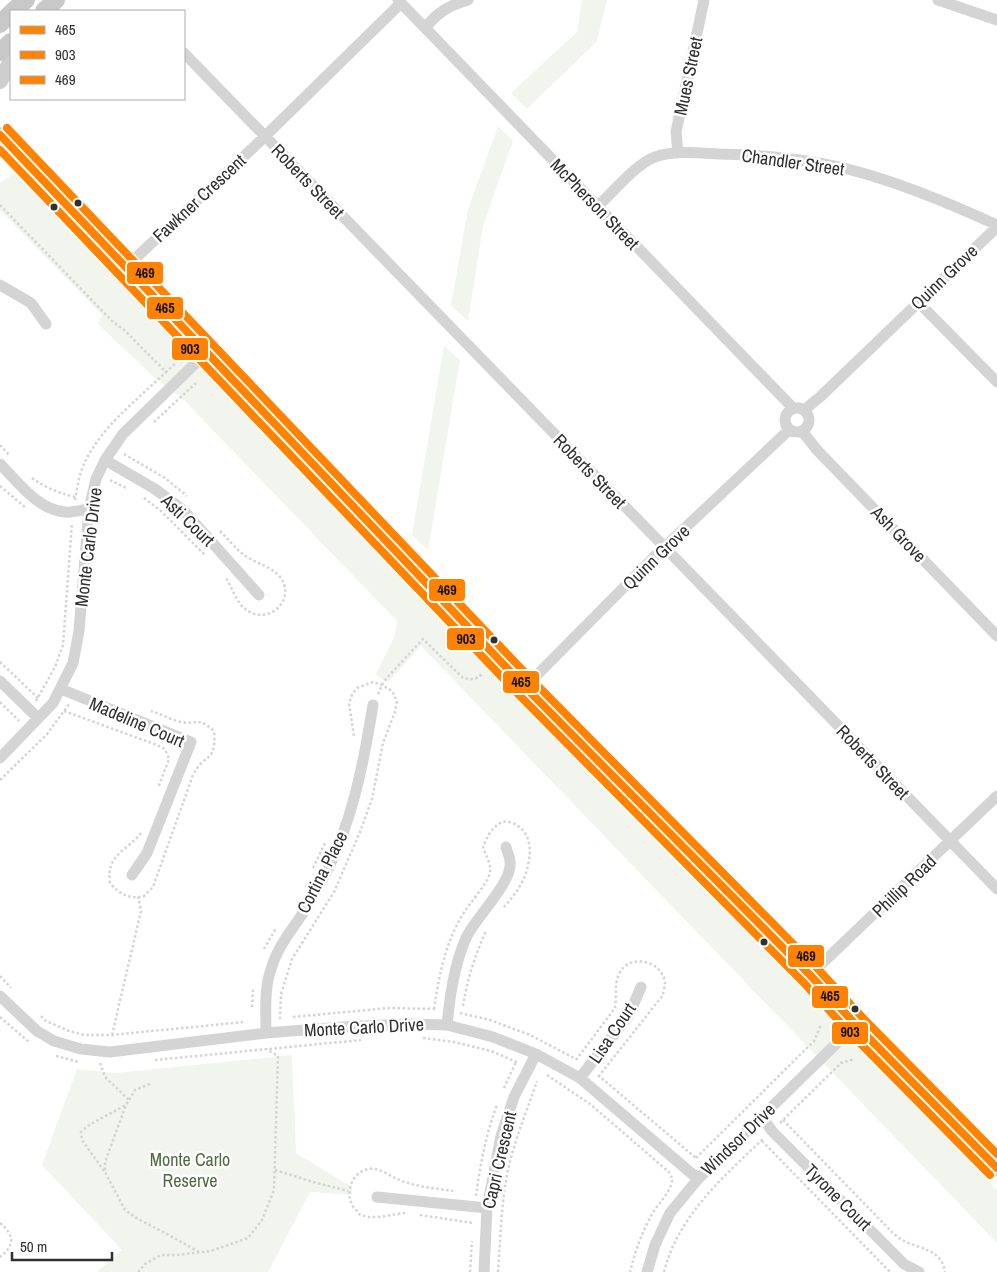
<svg xmlns="http://www.w3.org/2000/svg" width="997" height="1272" viewBox="0 0 997 1272" font-family="'Archivo Narrow',sans-serif">
	<style>
		.green { fill: #f1f5ed }
		.lines { fill: none; stroke-linecap: round; stroke-linejoin: round }
		.path { stroke: #d4d4d4; stroke-width: 2.5; stroke-dasharray: 2.5 2.5; stroke-linecap: butt }
		.street { stroke: #d4d4d4; stroke-width: 11 }
		.secondary { stroke: #cecece; stroke-width: 16 }
		.primary { stroke: #c8c8c8; stroke-width: 18 }
		.bus-1-casing { stroke: #fff; stroke-width: 11 }
		.bus-2-casing { stroke: #fff; stroke-width: 11 }
		.bus-3-casing { stroke: #fff; stroke-width: 11 }
		.bus-1 { stroke: #ff8200; stroke-width: 8 }
		.bus-2 { stroke: #ff8200; stroke-width: 8 }
		.bus-3 { stroke: #ff8200; stroke-width: 8 }
		.bus-dot { fill: #303030; stroke: #fff; stroke-width: 2 }
		.labels { text-anchor: middle; dominant-baseline: central; stroke-width: 5; stroke-linejoin: round; paint-order: stroke }
		.street-label { font-size: 18px; fill: #303030; stroke: #fff }
		.park-label { font-size: 18px; fill: #516b3f; stroke: #fff }
		.line-badge { stroke: #fff; stroke-width: 2 }
		.pale-badge-label { font-size: 14px; text-anchor: middle; font-weight: bold; fill: #111 }
	</style>
	<rect width="100%" height="100%" fill="#fff"/>
	<path class="green" d="M 582,0 L 607,0 L 597,41 L 527,109 L 511,93 L 577,32 Z
		M 498,126 L 513,141 L 483,226 L 468,321 L 451,305 L 468,209 Z
		M 14,173 L 997,1190 L 997,1243 L 421,646 L 387,683 L 376,674 L 394,638 L 397,621 L 184,400 L 154,377 L 98,324 L 102,315 L 0,210 L 0,183 Z
		M 444,346 L 460,360 L 428,550 L 412,535 Z
		M 292,1055 L 296,1153 L 352,1187 L 352,1195 L 310,1192 L 268,1272 L 97,1272 L 122,1250 L 42,1165 L 77,1069 L 116,1073 Z"/>
	<g class="lines">
		<path class="path" d="M 0,205 L 112,321 L 124,330 L 166,372 L 176,363
			M 154,422 L 196,383
			M 0,445 L 9,455
			M 124,454 L 165,478 L 187,496
			M 32,478 C 46,488 59,493 75,497
			M 110,480 L 128,489
			M 0,486 L 26,508
			M 144,498 L 161,511 L 206,556
			M 75,500 C 77,490 78,479 82,469 C 97,430 136,401 166,372
			M 220,531 C 228,539 235,548 244,555 C 256,564 279,568 284,584 C 291,604 268,622 250,612 C 237,606 233,589 226,578
			M 0,662 L 38,698
			M 378,694 L 384,681 L 423,639 L 463,678 C 471,680 476,680 482,674
			M 36,701 L 55,667 L 63,645 L 72,523
			M 0,702 L 19,721
			M 64,711 L 157,745 L 165,749 L 169,759 L 158,788
			M 0,780 L 47,734 L 69,704
			M 141,833 C 126,852 106,854 110,883 C 119,894 130,900 144,896 L 153,887 L 193,775 C 204,753 217,763 214,731 C 197,716 199,725 181,722 C 171,720 161,714 151,711
			M 313,868 L 325,843
			M 264,949 L 276,928
			M 0,976 L 11,988
			M 463,1006 C 467,980 475,955 486,931
			M 252,1007 L 253,988
			M 434,1009 C 439,976 445,943 463,914 C 469,904 486,885 489,876 C 493,866 486,857 483,847 C 486,840 489,832 495,827 C 500,822 505,820 512,823 C 530,830 532,848 528,865 C 525,882 514,896 503,908
			M 460,1013 L 490,1020 L 530,1035 L 576,1059
			M 41,1016 L 46,1021 L 69,1031 L 84,1035 L 112,1035 L 243,1022
			M 0,1017 L 29,1042
			M 293,1017 L 389,1008 L 437,1009
			M 280,1019 L 281,994 L 292,959 L 334,892 L 360,832 L 372,799 L 383,743 L 395,712 L 397,701 L 392,691 L 382,685 L 373,682 L 357,688 L 352,695 L 349,703 L 354,737
			M 112,1035 L 141,911 L 138,897
			M 423,1038 L 454,1042 L 491,1051 L 519,1063
			M 56,1056 L 79,1062
			M 155,1060 L 361,1040
			M 576,1060 L 615,1008 C 617,997 614,985 619,974 C 629,952 664,961 665,984 C 665,987 663,992 663,995 L 599,1076
			M 100,1063 L 105,1077 L 129,1100
			M 547,1075 L 590,1104 L 670,1173 C 672,1178 673,1180 671,1185 C 668,1194 660,1202 654,1211 C 643,1229 635,1251 630,1272
			M 598,1077 L 599,1076 L 696,1158
			M 150,1084 L 135,1090 L 126,1105 L 105,1162 L 105,1172 L 125,1210 L 138,1219 L 167,1234 L 199,1252
			M 504,1088 L 516,1062
			M 783,1120 L 889,1229 C 893,1233 897,1237 902,1240 C 919,1249 942,1249 945,1272
			M 780,1123 L 841,1063 L 855,1059
			M 762,1141 L 890,1272
			M 696,1158 L 814,1041 L 821,1025
			M 275,1170 L 313,1182 L 348,1191
			M 104,1171 L 82,1140 L 81,1132 L 89,1125 L 126,1105
			M 476,1196 C 480,1165 486,1134 497,1105
			M 405,1213 C 392,1214 372,1221 359,1214 C 359,1213 355,1208 354,1208 C 344,1194 351,1173 368,1169 C 379,1167 388,1175 397,1179 C 415,1187 434,1188 453,1191
			M 420,1215 L 473,1223
			M 0,1223 C 15,1236 15,1245 0,1257
			M 138,1272 L 145,1264 L 161,1255 L 177,1255 L 211,1251 L 248,1238 L 262,1220 L 274,1190 L 278,1056 L 266,1049
			M 470,1272 L 472,1241
			M 498,1272 C 501,1233 501,1192 512,1154 C 519,1129 529,1105 537,1081
			M 664,1272 C 678,1216 723,1177 763,1139"/>
		<path class="street" d="M 398,0 L 793,408
			M 938,0 L 997,20
			M 425,28 C 438,12 448,6 468,0
			M 184,53 L 997,889
			M 678,153 L 676,132 L 704,0
			M 598,206 C 612,193 637,163 655,157 C 675,150 699,153 719,154 C 765,155 811,159 855,171 C 904,184 951,204 997,225
			M 126,267 L 256,145 L 401,3
			M 0,285 L 31,303 L 46,324
			M 918,302 L 997,382
			M785 420a12 12 0 1 1 24 0a12 12 0 1 1-24 0Z
			M 804,410 L 820,397 L 997,227
			M 802,431 L 817,450 L 997,636
			M 105,460 L 155,489 L 184,511 L 259,595
			M 0,464 C 18,482 38,510 65,512 C 72,513 81,510 89,509
			M 0,681 L 38,718
			M 525,687 L 654,557 L 789,430
			M 61,689 L 191,742 L 147,853 L 132,875
			M 0,758 L 53,703 L 73,663 L 79,631 L 89,509 L 96,479 L 105,460 L 123,434 L 206,353
			M 810,975 L 997,796
			M 0,996 L 37,1031 L 54,1041 L 81,1049 L 110,1052 L 266,1033 L 342,1027 L 405,1024 L 447,1025 L 493,1037 L 536,1054 L 580,1078 L 698,1179
			M 447,1025 C 450,995 454,966 466,938 C 475,918 513,882 510,862 C 510,857 507,852 506,847
			M 266,1033 C 266,1012 264,989 271,969 C 277,948 289,934 301,916 C 314,895 328,872 337,849 C 356,803 365,754 373,705
			M 580,1078 L 629,1015 L 641,987
			M 762,1117 L 772,1131 L 904,1264 L 919,1272
			M 377,1197 L 487,1208
			M 484,1272 L 487,1208 L 501,1136 L 514,1097 L 536,1054
			M 647,1272 L 655,1245 L 670,1213 L 698,1179 L 838,1042 L 857,1026"/>
		<path class="secondary" d="M 0,81 L 11,61
			M 0,135 L 525,687 L 810,975 L 857,1026 L 997,1168"/>
		<path class="primary" d="M 13,11 L 26,0
			M 44,11 L 56,0
			M 0,24 L 11,13
			M 0,52 L 11,42"/>
		<g class="bus-1-casing">
			<path id="bus-1" d="M 0,135 L 525,687 L 810,975 L 857,1026 L 997,1168"/>
		</g>
		<g class="bus-2-casing">
			<path id="bus-2" d="M 0,150 L 518,694 L 803,982 L 850,1033 L 990,1175"/>
		</g>
		<g class="bus-3-casing">
			<path id="bus-3" d="M 7,128 L 532,680 L 817,968 L 864,1019 L 997,1154"/>
		</g>
		<use href="#bus-1" class="bus-1"/>
		<use href="#bus-2" class="bus-2"/>
		<use href="#bus-3" class="bus-3"/>
	</g>
	<g class="bus-dot">
		<circle cx="78" cy="203" r="4.5"/>
		<circle cx="54" cy="207" r="4.5"/>
		<circle cx="494" cy="640" r="4.5"/>
		<circle cx="764" cy="942" r="4.5"/>
		<circle cx="855" cy="1009" r="4.5"/>
	</g>
	<g class="labels">
		<g class="street-label">
			<text transform="translate(688 76) rotate(-78)">Mues Street</text>
			<text transform="translate(793 162) rotate(8)">Chandler Street</text>
			<text transform="translate(308 181) rotate(46)">Roberts Street</text>
			<text transform="translate(199 198) rotate(-43)">Fawkner Crescent</text>
			<text transform="translate(595 204) rotate(46)">McPherson Street</text>
			<text transform="translate(944 277) rotate(-44)">Quinn Grove</text>
			<text transform="translate(590 471) rotate(46)">Roberts Street</text>
			<text transform="translate(188 520) rotate(44)">Asti Court</text>
			<text transform="translate(899 534) rotate(46)">Ash Grove</text>
			<text transform="translate(88 547) rotate(-83)">Monte Carlo Drive</text>
			<text transform="translate(656 557) rotate(-44)">Quinn Grove</text>
			<text transform="translate(137 722) rotate(23)">Madeline Court</text>
			<text transform="translate(873 762) rotate(46)">Roberts Street</text>
			<text transform="translate(322 872) rotate(-63)">Cortina Place</text>
			<text transform="translate(904 886) rotate(-44)">Phillip Road</text>
			<text transform="translate(364 1027) rotate(-3)">Monte Carlo Drive</text>
			<text transform="translate(612 1033) rotate(-56)">Lisa Court</text>
			<text transform="translate(738 1139) rotate(-44)">Windsor Drive</text>
			<text transform="translate(499 1160) rotate(-77)">Capri Crescent</text>
			<text transform="translate(838 1197) rotate(45)">Tyrone Court</text>
		</g>
		<g class="park-label">
			<text x="190" y="1159">Monte Carlo<tspan x="190" dy="21">Reserve</tspan></text>
		</g>
	</g>
	<g class="line-badge">
		<rect x="126" y="261" width="38" height="24" rx="5" fill="#ff8200"/>
		<rect x="146" y="296" width="38" height="24" rx="5" fill="#ff8200"/>
		<rect x="171" y="337" width="38" height="24" rx="5" fill="#ff8200"/>
		<rect x="428" y="578" width="38" height="24" rx="5" fill="#ff8200"/>
		<rect x="446" y="627" width="39" height="24" rx="5" fill="#ff8200"/>
		<rect x="502" y="670" width="38" height="24" rx="5" fill="#ff8200"/>
		<rect x="787" y="944" width="38" height="24" rx="5" fill="#ff8200"/>
		<rect x="811" y="985" width="38" height="24" rx="5" fill="#ff8200"/>
		<rect x="831" y="1021" width="38" height="24" rx="5" fill="#ff8200"/>
	</g>
	<g class="pale-badge-label">
		<text x="145" y="278">469</text>
		<text x="165" y="313">465</text>
		<text x="190" y="354">903</text>
		<text x="447" y="595">469</text>
		<text x="466" y="644">903</text>
		<text x="521" y="687">465</text>
		<text x="806" y="961">469</text>
		<text x="830" y="1001">465</text>
		<text x="850" y="1037">903</text>
	</g>
	<rect x="10" y="10" width="175" height="90" fill="#ffffff" stroke="#acacac"/>
	<rect x="20" y="26" width="25" height="8" fill="#ff8200" stroke="#acacac"/>
	<text x="55" y="35" font-size="15" fill="#303030">465</text>
	<rect x="20" y="51" width="25" height="8" fill="#ff8200" stroke="#acacac"/>
	<text x="55" y="60" font-size="15" fill="#303030">903</text>
	<rect x="20" y="76" width="25" height="8" fill="#ff8200" stroke="#acacac"/>
	<text x="55" y="85" font-size="15" fill="#303030">469</text>
	<path d="M12 1252v8h100v-8" fill="none" stroke="#303030" stroke-width="2.5"/>
	<text x="20" y="1252" font-size="15" fill="#303030" stroke="#ffffff" stroke-width="4" paint-order="stroke">50 m</text>
</svg>
